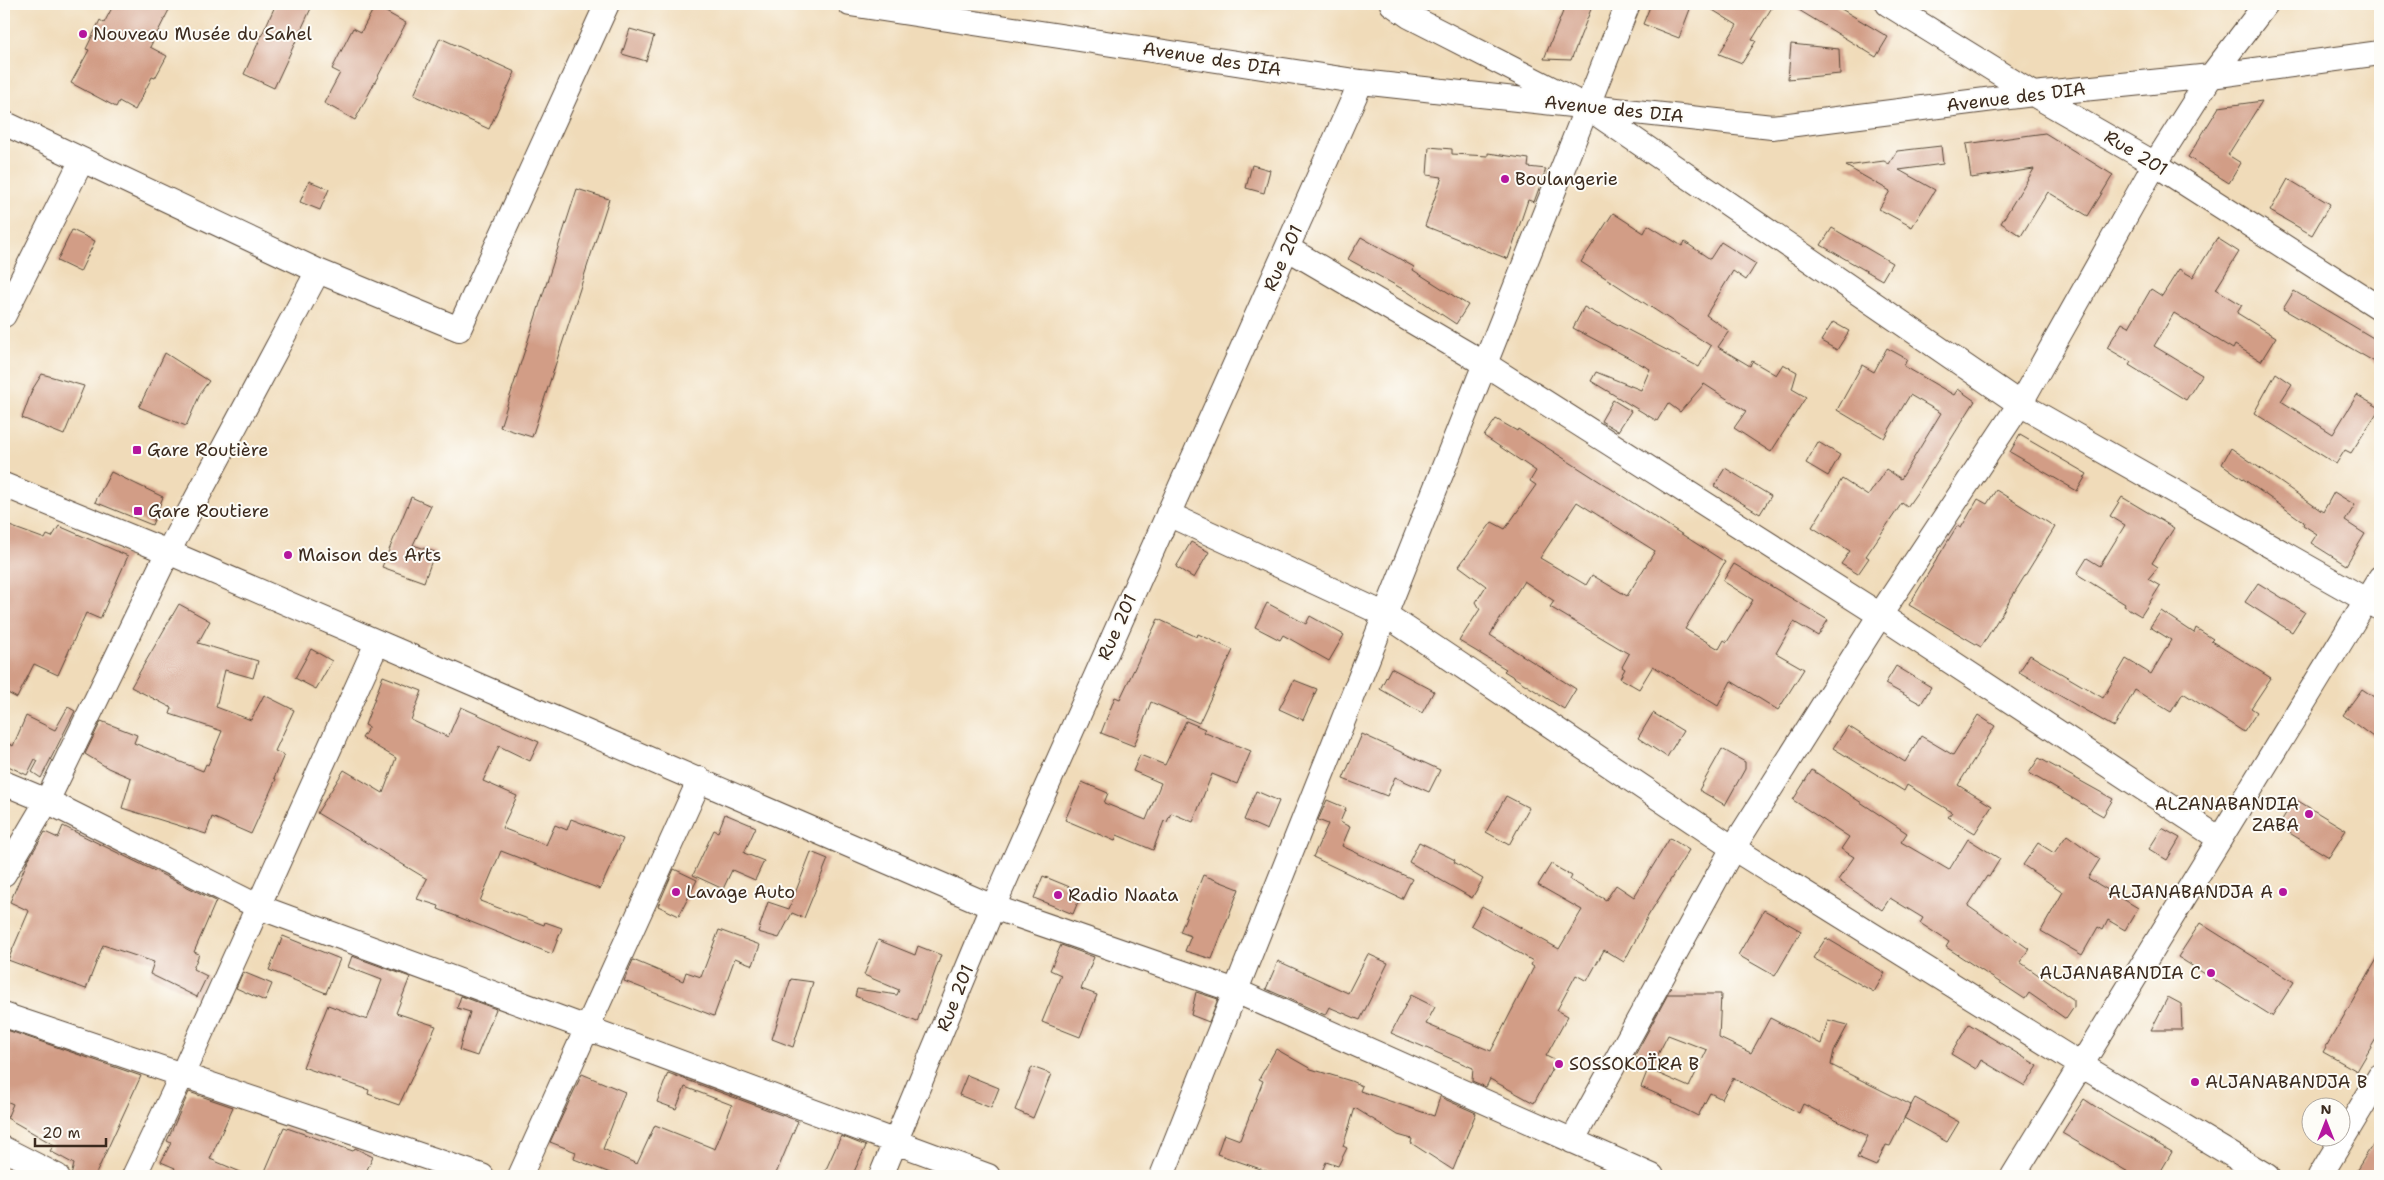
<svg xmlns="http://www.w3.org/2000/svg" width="2384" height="1180" viewBox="0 0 2384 1180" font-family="'Shantell Sans',sans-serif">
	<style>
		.building { fill: #d29d86; fill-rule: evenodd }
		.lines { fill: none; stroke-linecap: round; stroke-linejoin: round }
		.minor-casing { stroke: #564535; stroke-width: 26 }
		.minor { stroke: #fff; stroke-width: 24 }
		.poi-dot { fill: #b5179e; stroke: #fdfcf7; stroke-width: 2 }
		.labels { text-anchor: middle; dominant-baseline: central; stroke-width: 4; stroke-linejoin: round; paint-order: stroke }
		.poi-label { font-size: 18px; fill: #3b2a1e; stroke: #fdfcf7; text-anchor: start }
		.street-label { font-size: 18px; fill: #3b2a1e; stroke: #fdfcf7 }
	</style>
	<rect width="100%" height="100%" fill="#fdfcf7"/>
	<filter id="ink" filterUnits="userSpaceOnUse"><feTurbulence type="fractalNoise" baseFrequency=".02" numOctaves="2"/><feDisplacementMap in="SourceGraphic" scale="10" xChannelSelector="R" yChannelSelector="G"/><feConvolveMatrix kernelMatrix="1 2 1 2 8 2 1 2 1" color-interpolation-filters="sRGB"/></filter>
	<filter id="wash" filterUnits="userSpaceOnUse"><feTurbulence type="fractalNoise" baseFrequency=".0096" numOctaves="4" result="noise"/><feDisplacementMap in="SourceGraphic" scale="20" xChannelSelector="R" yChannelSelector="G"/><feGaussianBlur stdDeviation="1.12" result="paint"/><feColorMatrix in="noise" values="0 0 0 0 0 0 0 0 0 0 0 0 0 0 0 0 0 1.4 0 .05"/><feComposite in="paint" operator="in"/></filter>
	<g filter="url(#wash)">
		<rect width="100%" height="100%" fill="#f0dbb9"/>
		<g id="blocks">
			<path class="building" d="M 114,4 L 172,4 L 150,47 L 167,56 L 155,78 L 152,77 L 135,110 L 119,101 L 116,107 L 71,83 L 89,50 L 86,49 L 100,20 L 104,23 Z
				M 276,4 L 313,4 L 274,88 L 244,74 Z
				M 1566,4 L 1593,4 L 1571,60 L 1544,59 Z
				M 1651,4 L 1692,4 L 1679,38 L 1643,24 Z
				M 1703,4 L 1774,4 L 1752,40 L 1756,41 L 1742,63 L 1719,54 L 1737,25 Z
				M 1789,4 L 1833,4 L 1888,37 L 1876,57 Z
				M 375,6 L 406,23 L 355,120 L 324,103 L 340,73 L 332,69 L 353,28 L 361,32 Z
				M 630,29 L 654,36 L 646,61 L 622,54 Z
				M 440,38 L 515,72 L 489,129 L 414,95 Z
				M 1791,44 L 1839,49 L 1840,74 L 1788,79 Z
				M 2262,101 L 2228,155 L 2241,163 L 2229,183 L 2188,157 L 2219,107 Z
				M 2045,133 L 2113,175 L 2088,216 L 2048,192 L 2021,236 L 2001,223 L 2034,169 L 1971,178 L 1966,144 Z
				M 1941,146 L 1943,164 L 1899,170 L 1935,190 L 1912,227 L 1879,209 L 1890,191 L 1846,166 L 1884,161 L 1889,164 L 1897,151 Z
				M 1429,147 L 1452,149 L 1452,154 L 1488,156 L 1488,153 L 1529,159 L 1528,167 L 1546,169 L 1534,202 L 1528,200 L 1508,259 L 1425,226 L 1442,177 L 1427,175 Z
				M 1252,165 L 1270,170 L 1264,193 L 1246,188 Z
				M 2288,179 L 2330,204 L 2312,235 L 2270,211 Z
				M 309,181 L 329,189 L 320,210 L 300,202 Z
				M 577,189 L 609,199 L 532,437 L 500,427 Z
				M 1613,213 L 1644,233 L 1648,225 L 1682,246 L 1685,242 L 1710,259 L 1721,242 L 1756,264 L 1746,280 L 1733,271 L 1706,315 L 1729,331 L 1718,347 L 1750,366 L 1752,361 L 1776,375 L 1783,364 L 1797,372 L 1792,389 L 1806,397 L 1771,452 L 1734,428 L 1746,411 L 1704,384 L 1680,412 L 1668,403 L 1657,421 L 1591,381 L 1596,372 L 1641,390 L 1650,369 L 1573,328 L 1584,307 L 1699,367 L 1711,346 L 1581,262 Z
				M 1832,228 L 1892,263 L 1882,280 L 1821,245 Z
				M 72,230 L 95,241 L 80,272 L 57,261 Z
				M 1361,237 L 1414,267 L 1413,270 L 1468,305 L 1456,324 L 1408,292 L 1348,259 Z
				M 2217,238 L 2239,252 L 2216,289 L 2242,305 L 2237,313 L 2276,337 L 2261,361 L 2235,345 L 2233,349 L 2174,313 L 2154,346 L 2202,375 L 2186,400 L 2129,365 L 2131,362 L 2107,348 L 2122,323 L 2129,327 L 2151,289 L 2162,296 L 2179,269 L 2193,277 Z
				M 2294,291 L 2380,342 L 2380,365 L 2283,309 Z
				M 1833,322 L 1849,331 L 1837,350 L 1821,341 Z
				M 1887,348 L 1907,359 L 1904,366 L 1954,395 L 1958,389 L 1975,401 L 1921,487 L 1907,507 L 1902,503 L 1866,556 L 1869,558 L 1858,574 L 1841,564 L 1850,551 L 1812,527 L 1842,479 L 1868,496 L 1886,469 L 1901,479 L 1941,413 L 1910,395 L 1884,438 L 1837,410 L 1862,365 L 1874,372 Z
				M 165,353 L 209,381 L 201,392 L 186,426 L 139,407 Z
				M 2276,373 L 2292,384 L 2281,401 L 2333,434 L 2357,395 L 2380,408 L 2351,453 L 2345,450 L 2336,464 L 2254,413 Z
				M 42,374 L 84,386 L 64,435 L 22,418 L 32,390 Z
				M 1613,400 L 1631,411 L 1618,431 L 1601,421 Z
				M 1496,419 L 1517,431 L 1518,429 L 1725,562 L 1685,629 L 1719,649 L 1724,640 L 1727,642 L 1753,600 L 1723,581 L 1734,564 L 1828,620 L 1818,636 L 1794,622 L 1776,653 L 1804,669 L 1778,710 L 1731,681 L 1718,706 L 1653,666 L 1639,689 L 1620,678 L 1625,669 L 1622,667 L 1629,654 L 1550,607 L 1554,601 L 1524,581 L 1490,635 L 1576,689 L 1564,709 L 1504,671 L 1506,669 L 1459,641 L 1480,609 L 1476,602 L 1486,586 L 1459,566 L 1492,522 L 1505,529 L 1536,485 L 1530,481 L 1536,471 L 1484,436 ZM 1577,502 L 1655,551 L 1627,596 L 1592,575 L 1586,585 L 1540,558 Z
				M 2020,435 L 2087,474 L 2077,491 L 2010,452 Z
				M 1818,442 L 1840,455 L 1828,476 L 1806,463 Z
				M 2231,448 L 2323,512 L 2334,492 L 2355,505 L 2345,521 L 2365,534 L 2346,565 L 2311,543 L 2317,534 L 2303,525 L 2304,522 L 2222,464 Z
				M 1725,468 L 1771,496 L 1760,514 L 1714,486 Z
				M 111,472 L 163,497 L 152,525 L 95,502 Z
				M 1996,490 L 2055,527 L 1981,647 L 1909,605 L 1957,526 L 1961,528 L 1978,499 L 1987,504 Z
				M 411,497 L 431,506 L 413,545 L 435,552 L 424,582 L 382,567 Z
				M 2122,497 L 2174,528 L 2152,563 L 2158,567 L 2148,579 L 2160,586 L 2141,616 L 2124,606 L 2125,604 L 2077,574 L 2087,558 L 2100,566 L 2125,525 L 2110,516 Z
				M 4,524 L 45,539 L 47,535 L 52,537 L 59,526 L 128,556 L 100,619 L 86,613 L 58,675 L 34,664 L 17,698 L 4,691 Z
				M 1191,542 L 1209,552 L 1194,578 L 1176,567 Z
				M 2258,583 L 2305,612 L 2292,632 L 2245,602 Z
				M 1267,603 L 1306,624 L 1310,616 L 1344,635 L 1329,661 L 1283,635 L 1280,640 L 1255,627 Z
				M 179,604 L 210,621 L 198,643 L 258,661 L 253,678 L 225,670 L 216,707 L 251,720 L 264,695 L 294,710 L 275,751 L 284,755 L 274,778 L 276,779 L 251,834 L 212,817 L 206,834 L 122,808 L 131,778 L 108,768 L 85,754 L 101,721 L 137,735 L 134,743 L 203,771 L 206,764 L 208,765 L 222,731 L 170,714 L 172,708 L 131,687 Z
				M 2161,611 L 2194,633 L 2196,628 L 2213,639 L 2211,641 L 2271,678 L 2251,708 L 2257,712 L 2244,732 L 2183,693 L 2171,712 L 2135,690 L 2114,727 L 2019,672 L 2030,655 L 2103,698 L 2126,659 L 2151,674 L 2171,640 L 2150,627 Z
				M 1158,619 L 1197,637 L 1198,634 L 1233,650 L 1199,723 L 1151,702 L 1134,746 L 1101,733 L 1115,697 L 1120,699 Z
				M 311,649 L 332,661 L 316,689 L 295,678 Z
				M 1896,666 L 1931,687 L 1921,704 L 1885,684 Z
				M 1391,668 L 1434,691 L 1422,713 L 1380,689 Z
				M 383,676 L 422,691 L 411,720 L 448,737 L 461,707 L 539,742 L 530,761 L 499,746 L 483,781 L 517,796 L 502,828 L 546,845 L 555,825 L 567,830 L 571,819 L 623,839 L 600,889 L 501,851 L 480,901 L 544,925 L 545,922 L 562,928 L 552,954 L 438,909 L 439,906 L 417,899 L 427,879 L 317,813 L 344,770 L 383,793 L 396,758 L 362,738 L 369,727 L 365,725 Z
				M 1294,680 L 1317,689 L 1303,720 L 1279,709 Z
				M 2362,689 L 2380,701 L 2380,742 L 2343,715 Z
				M 68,707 L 75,711 L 41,778 L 32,772 L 38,761 L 35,759 L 27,775 L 4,764 L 4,741 L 13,746 L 26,716 L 55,730 Z
				M 1653,713 L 1683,731 L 1667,757 L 1638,738 Z
				M 1978,715 L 1995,726 L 1958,785 L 1992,806 L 1975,833 L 1948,817 L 1952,812 L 1907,785 L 1904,791 L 1833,748 L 1848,726 L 1905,762 L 1921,736 L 1953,755 Z
				M 1186,721 L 1205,729 L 1203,732 L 1251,751 L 1237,784 L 1212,774 L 1193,822 L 1171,813 L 1167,822 L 1164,821 L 1153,850 L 1117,835 L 1115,841 L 1065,820 L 1082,782 L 1108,793 L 1104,803 L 1146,820 L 1161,783 L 1133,771 L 1140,755 L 1165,765 Z
				M 1362,734 L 1440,770 L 1429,792 L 1395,777 L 1387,796 L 1343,779 Z
				M 1722,749 L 1745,762 L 1745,769 L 1725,805 L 1699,790 Z
				M 2039,758 L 2113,799 L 2103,816 L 2029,773 Z
				M 1812,770 L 1907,833 L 1901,842 L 1949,870 L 1968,839 L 2000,859 L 1989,877 L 1987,876 L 1968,906 L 2029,949 L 2020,962 L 2074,1000 L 2074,1007 L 2066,1019 L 2029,993 L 2025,999 L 1946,947 L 1949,942 L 1920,923 L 1923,918 L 1890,898 L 1882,910 L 1838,880 L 1854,857 L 1841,849 L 1849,837 L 1793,800 Z
				M 1256,791 L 1279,801 L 1267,830 L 1244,820 Z
				M 1506,796 L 1529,808 L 1509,845 L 1486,832 Z
				M 2295,799 L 2346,830 L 2329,857 L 2278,826 Z
				M 1327,800 L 1346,808 L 1340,822 L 1350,827 L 1342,846 L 1412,879 L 1402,899 L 1313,857 L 1328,824 L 1318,820 Z
				M 725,814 L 756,827 L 744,853 L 764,861 L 755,880 L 732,870 L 723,889 L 693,875 L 714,830 L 718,832 Z
				M 63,826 L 216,901 L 194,952 L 199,954 L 193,969 L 207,976 L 197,997 L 150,974 L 154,962 L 103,945 L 86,989 L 8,960 L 29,911 L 10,902 L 28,860 L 45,832 L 58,838 Z
				M 2162,828 L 2180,838 L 2167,860 L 2149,849 Z
				M 2067,835 L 2100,859 L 2088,878 L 2138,908 L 2125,930 L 2108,920 L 2103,930 L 2098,927 L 2082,955 L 2041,931 L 2063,892 L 2023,865 L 2038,843 L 2054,853 Z
				M 1670,838 L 1689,850 L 1648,916 L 1624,962 L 1604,950 L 1587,981 L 1576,975 L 1557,1010 L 1568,1016 L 1546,1056 L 1556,1061 L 1534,1103 L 1490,1079 L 1486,1087 L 1472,1081 L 1473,1068 L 1391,1033 L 1411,995 L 1435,1007 L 1426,1024 L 1491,1051 L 1534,967 L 1531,965 L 1533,961 L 1471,925 L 1482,906 L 1559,949 L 1582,910 L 1538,885 L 1551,864 L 1572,876 L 1570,880 L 1606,900 L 1616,885 L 1634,897 Z
				M 1419,842 L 1455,860 L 1454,862 L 1483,879 L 1472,898 L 1409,862 Z
				M 811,852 L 828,859 L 804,918 L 792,913 L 779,938 L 758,932 L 768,902 L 789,909 Z
				M 674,869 L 697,880 L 679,916 L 658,906 Z
				M 1203,875 L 1239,889 L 1212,959 L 1185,951 L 1191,936 L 1180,932 Z
				M 1043,876 L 1082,892 L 1073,914 L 1034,898 Z
				M 1764,910 L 1801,931 L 1775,976 L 1738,955 Z
				M 2200,923 L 2294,982 L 2272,1016 L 2178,957 Z
				M 719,930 L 760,945 L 753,965 L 735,958 L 714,1016 L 624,981 L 633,960 L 683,981 L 686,972 L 701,977 Z
				M 283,936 L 340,959 L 326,993 L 269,970 Z
				M 1826,938 L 1885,973 L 1874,992 L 1813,958 Z
				M 878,940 L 915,955 L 918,946 L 941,955 L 917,1022 L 855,996 L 857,989 L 897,995 L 899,990 L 864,975 Z
				M 1061,945 L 1094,957 L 1081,989 L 1097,995 L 1080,1037 L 1042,1022 L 1061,975 L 1050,970 Z
				M 1368,954 L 1388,963 L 1360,1020 L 1329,1007 L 1325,1015 L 1266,989 L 1278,961 L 1348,993 Z
				M 2380,954 L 2380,1032 L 2357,1071 L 2323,1052 Z
				M 352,956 L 410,977 L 396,1013 L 436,1026 L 399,1105 L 368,1094 L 369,1090 L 303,1067 L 328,1005 L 367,1020 L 382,980 L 348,967 Z
				M 243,972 L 272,984 L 265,1001 L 236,988 Z
				M 791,979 L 813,982 L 793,1047 L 772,1039 Z
				M 1196,992 L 1218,999 L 1209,1022 L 1191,1015 Z
				M 1668,994 L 1721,994 L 1719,1038 L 1751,1053 L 1770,1018 L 1821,1044 L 1828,1020 L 1848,1025 L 1834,1051 L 1831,1065 L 1911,1105 L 1890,1146 L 1886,1145 L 1876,1166 L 1857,1158 L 1868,1136 L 1803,1104 L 1799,1113 L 1733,1078 L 1722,1099 L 1710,1093 L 1698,1116 L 1672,1103 L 1673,1101 L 1641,1087 L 1648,1069 L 1689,1087 L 1707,1050 L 1668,1035 L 1652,1066 L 1634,1057 Z
				M 461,996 L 496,1009 L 477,1056 L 459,1050 L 470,1012 L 457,1008 Z
				M 2168,997 L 2181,1004 L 2182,1030 L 2151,1030 Z
				M 1969,1024 L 2038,1066 L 2025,1086 L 1981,1060 L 1976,1069 L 1951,1054 Z
				M 4,1029 L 141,1076 L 95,1176 L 71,1176 L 74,1164 L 50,1151 L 54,1145 L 7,1118 L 13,1104 L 4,1100 Z
				M 1276,1049 L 1311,1069 L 1351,1081 L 1362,1086 L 1360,1091 L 1434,1116 L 1440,1097 L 1476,1113 L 1453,1170 L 1411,1143 L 1412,1139 L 1398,1135 L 1355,1108 L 1343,1146 L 1347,1148 L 1338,1166 L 1326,1162 L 1320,1176 L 1281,1176 L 1217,1154 L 1224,1134 L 1240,1140 L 1263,1081 L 1259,1079 Z
				M 1032,1067 L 1051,1074 L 1033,1118 L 1015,1110 Z
				M 668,1073 L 798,1121 L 775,1176 L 618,1176 L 574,1159 L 576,1152 L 550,1142 L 582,1074 L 625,1092 L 603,1149 L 637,1164 L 655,1125 L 715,1149 L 732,1105 L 685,1087 L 676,1109 L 657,1102 Z
				M 967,1075 L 999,1088 L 991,1108 L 959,1095 Z
				M 189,1092 L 233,1107 L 210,1159 L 250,1176 L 171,1176 L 175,1168 L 161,1162 L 171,1143 L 167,1141 Z
				M 1915,1098 L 1959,1122 L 1947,1142 L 1904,1118 Z
				M 2084,1099 L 2111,1117 L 2172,1152 L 2158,1176 L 2135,1176 L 2062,1133 Z
				M 284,1127 L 353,1151 L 355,1148 L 373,1157 L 364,1176 L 263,1176 Z
				M 2380,1133 L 2380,1176 L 2353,1176 Z
				M 841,1136 L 866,1146 L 852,1176 L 823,1176 Z"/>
		</g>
	</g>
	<g filter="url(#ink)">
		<use href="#blocks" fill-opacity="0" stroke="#564535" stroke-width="1"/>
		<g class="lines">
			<g class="minor-casing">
				<path id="minor" d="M 850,4 L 1361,82 L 1772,127 L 2033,94 L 2211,76 L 2380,53
					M 1392,4 L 1409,16 L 1587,107 L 2020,404 L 2380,608
					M 1888,4 L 2033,94 L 2155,164 L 2380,308
					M 4,123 L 318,271 L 459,329 L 607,4
					M 1287,248 L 1485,364 L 1880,615 L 2220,839
					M 4,315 L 82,160
					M 4,485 L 168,552 L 993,907 L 1236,991 L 1652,1176
					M 1168,514 L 1386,615 L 1733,848 L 2081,1065 L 2267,1176
					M 4,783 L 47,801 L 259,907 L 988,1176
					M 4,874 L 47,801 L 168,552 L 318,271
					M 4,1015 L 482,1176
					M 1572,1141 L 1733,848 L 1880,615 L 2020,404 L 2155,164 L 2211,76 L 2266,4
					M 4,1149 L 57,1176
					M 134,1176 L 182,1075 L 377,643
					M 520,1176 L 700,779
					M 881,1176 L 993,907 L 1361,82
					M 1162,1176 L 1628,4
					M 2013,1176 L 2380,578
					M 2320,1176 L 2380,1076"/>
			</g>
			<use href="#minor" class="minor"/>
		</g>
	</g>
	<g class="poi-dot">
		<circle cx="83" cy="34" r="5"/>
		<circle cx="1505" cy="179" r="5"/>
		<rect x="132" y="445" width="10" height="10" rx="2.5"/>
		<rect x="133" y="506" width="10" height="10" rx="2.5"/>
		<circle cx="288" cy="555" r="5"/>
		<circle cx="2309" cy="814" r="5"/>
		<circle cx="676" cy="892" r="5"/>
		<circle cx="2283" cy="892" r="5"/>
		<circle cx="1058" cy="895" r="5"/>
		<circle cx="2211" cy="973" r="5"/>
		<circle cx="1559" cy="1064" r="5"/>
		<circle cx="2195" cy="1082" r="5"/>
	</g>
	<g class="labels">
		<g class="poi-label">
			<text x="93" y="34">Nouveau Musée du Sahel</text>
			<text x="1515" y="179">Boulangerie</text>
			<text x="147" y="450">Gare Routière</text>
			<text x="148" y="511">Gare Routiere</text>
			<text x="298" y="555">Maison des Arts</text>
			<text x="2299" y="804" text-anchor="end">ALZANABANDIA<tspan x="2299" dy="21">ZABA</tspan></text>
			<text x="686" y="892">Lavage Auto</text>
			<text x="2273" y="892" text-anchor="end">ALJANABANDJA A</text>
			<text x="1068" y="895">Radio Naata</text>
			<text x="2201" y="973" text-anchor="end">ALJANABANDIA C</text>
			<text x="1569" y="1064">SOSSOKOÏRA B</text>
			<text x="2205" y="1082">ALJANABANDJA B</text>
		</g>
		<g class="street-label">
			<text transform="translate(1212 59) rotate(9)">Avenue des DIA</text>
			<text transform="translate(2016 97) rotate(-7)">Avenue des DIA</text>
			<text transform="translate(1614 109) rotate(6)">Avenue des DIA</text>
			<text transform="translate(2136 153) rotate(31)">Rue 201</text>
			<text transform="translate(1283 258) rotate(-66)">Rue 201</text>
			<text transform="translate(1117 627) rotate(-66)">Rue 201</text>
			<text transform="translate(955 998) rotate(-68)">Rue 201</text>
		</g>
	</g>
	<rect width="2384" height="1180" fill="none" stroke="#fdfcf7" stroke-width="20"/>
	<g transform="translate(2326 1122)"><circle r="24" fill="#fdfcf7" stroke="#afa8a0"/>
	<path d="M0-4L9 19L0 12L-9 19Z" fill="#b5179e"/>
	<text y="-8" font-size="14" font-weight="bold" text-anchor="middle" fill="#3b2a1e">N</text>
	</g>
	<path d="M35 1138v8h71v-8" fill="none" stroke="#3b2a1e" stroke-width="2.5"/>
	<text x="42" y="1138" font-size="15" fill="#3b2a1e" stroke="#fdfcf7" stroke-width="4" paint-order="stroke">20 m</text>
</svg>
